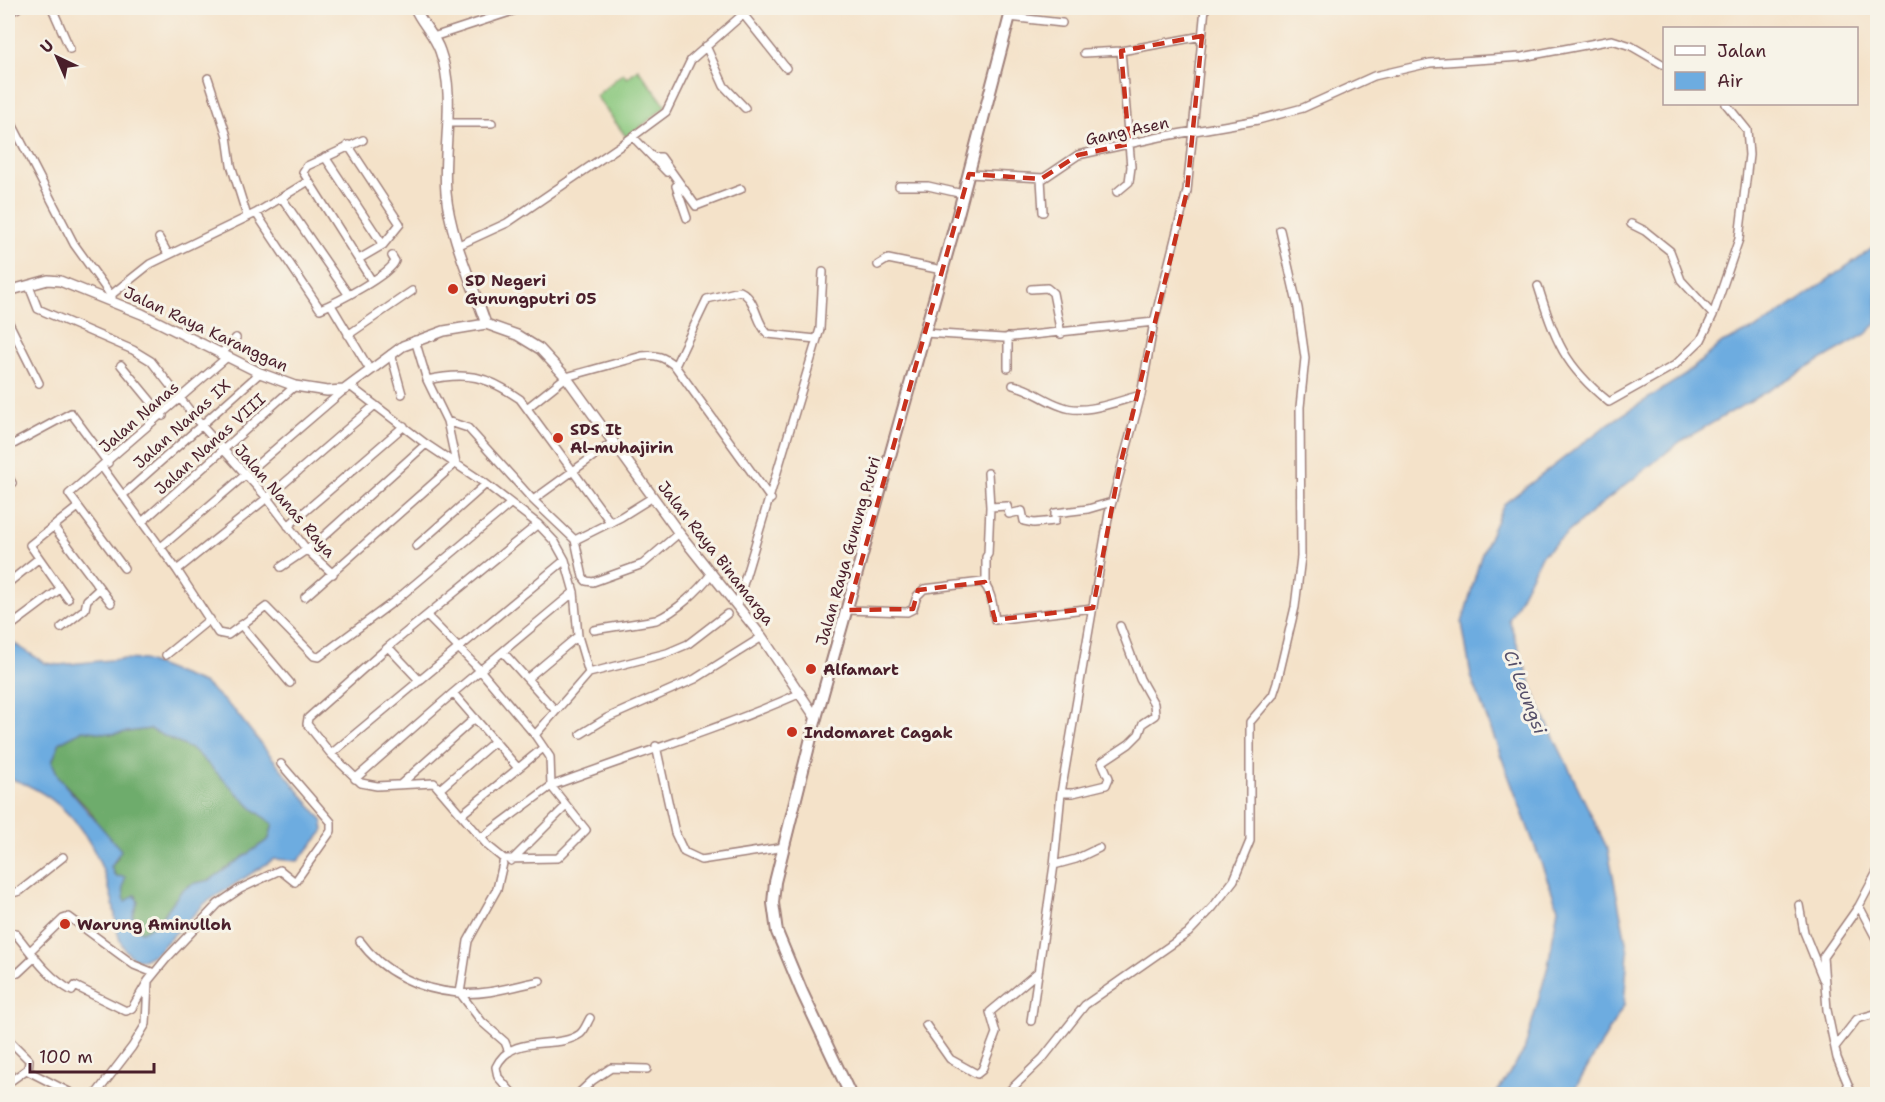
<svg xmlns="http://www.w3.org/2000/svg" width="1885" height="1102" viewBox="0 0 1885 1102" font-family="'Shantell Sans',sans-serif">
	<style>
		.green { fill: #89c77d; stroke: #6a7354; stroke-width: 1.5 }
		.forest { fill: #6eac6c; stroke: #5c664c; stroke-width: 1.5 }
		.water { fill: #6dace0; stroke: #5c6686; stroke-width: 1.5; fill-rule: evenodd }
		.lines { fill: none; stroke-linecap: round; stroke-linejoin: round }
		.street-casing { stroke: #9f807a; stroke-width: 10 }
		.secondary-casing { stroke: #9f807a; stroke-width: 12 }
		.primary-casing { stroke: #9f807a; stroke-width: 14 }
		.street { stroke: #fff; stroke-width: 7 }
		.secondary { stroke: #fff; stroke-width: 9 }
		.primary { stroke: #fff; stroke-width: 10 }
		.marked { fill: none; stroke: #c8321e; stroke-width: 4.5; stroke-dasharray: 12 8; stroke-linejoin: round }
		.poi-dot { fill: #c8321e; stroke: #f7f3e8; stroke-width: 2 }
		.labels { text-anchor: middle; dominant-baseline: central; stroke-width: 6; stroke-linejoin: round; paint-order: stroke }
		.street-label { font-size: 16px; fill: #4a1f2b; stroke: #f7f3e8 }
		.poi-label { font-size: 16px; font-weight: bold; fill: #4a1f2b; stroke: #f7f3e8; text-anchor: start }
		.water-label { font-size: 18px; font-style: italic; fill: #56506a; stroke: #f7f3e8 }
	</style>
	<rect width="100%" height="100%" fill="#f7f3e8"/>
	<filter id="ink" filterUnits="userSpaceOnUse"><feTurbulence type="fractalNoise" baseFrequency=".0167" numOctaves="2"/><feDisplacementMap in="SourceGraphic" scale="12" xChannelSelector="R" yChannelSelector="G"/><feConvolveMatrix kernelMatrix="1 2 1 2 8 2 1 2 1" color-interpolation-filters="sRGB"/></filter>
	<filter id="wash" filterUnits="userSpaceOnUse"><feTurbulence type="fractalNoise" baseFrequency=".008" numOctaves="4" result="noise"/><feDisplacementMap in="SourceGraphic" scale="24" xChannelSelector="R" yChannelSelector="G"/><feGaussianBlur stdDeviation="1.35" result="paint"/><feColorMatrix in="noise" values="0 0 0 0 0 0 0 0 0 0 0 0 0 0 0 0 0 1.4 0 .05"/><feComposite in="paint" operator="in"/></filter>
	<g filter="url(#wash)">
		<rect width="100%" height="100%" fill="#f4e2c9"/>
		<path class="green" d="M 638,69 L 666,106 L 627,138 L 596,96 L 623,73 L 627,78 Z"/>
		<path class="forest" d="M 150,729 L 195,751 L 252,808 L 273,824 L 269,839 L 210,880 L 192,884 L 182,890 L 157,924 L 142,933 L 133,926 L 133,915 L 138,902 L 136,896 L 125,902 L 123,888 L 111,867 L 118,857 L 90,811 L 59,778 L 52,762 L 60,742 L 83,730 L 112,734 Z"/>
		<path class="water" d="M 1877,245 L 1877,323 L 1866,334 L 1681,441 L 1594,510 L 1541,556 L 1509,620 L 1537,702 L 1608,850 L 1628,952 L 1624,1005 L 1572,1094 L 1496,1094 L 1524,1051 L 1548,966 L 1558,908 L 1471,676 L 1462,623 L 1481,556 L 1504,504 L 1608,424 L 1685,375 L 1722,343 L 1763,325 Z
			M 8,640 L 45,663 L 59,665 L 121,659 L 144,660 L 205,684 L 235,711 L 322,820 L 324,829 L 322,833 L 298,861 L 274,859 L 205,903 L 156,953 L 143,960 L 133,958 C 113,941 118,922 112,899 C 97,841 66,795 8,778 ZM 150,729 L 195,751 L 252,808 L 273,824 L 269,839 L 210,880 L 192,884 L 182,890 L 157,924 L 142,932 L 133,926 L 133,915 L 138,902 L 135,895 L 125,902 L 123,888 L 125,877 L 115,876 L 111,867 L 121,850 L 59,778 L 52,762 L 60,742 L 83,730 L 112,734 Z"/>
	</g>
	<g filter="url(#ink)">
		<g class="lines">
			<g class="street-casing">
				<path id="street" d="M 52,8 L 70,49
					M 8,13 L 18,8
					M 743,14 L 786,68
					M 1009,17 L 1062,23
					M 433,37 L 522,8
					M 706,46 L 724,86 L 745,108
					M 1121,51 L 1202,36
					M 1084,53 L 1121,51 L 1131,167 L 1129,182 L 1117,192
					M 208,78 L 227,136 L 231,165 L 247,216
					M 8,116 L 74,244 L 112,297
					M 449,123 L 492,123
					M 633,137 L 667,172
					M 363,140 L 307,166 L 303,172 L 372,281
					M 348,145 L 400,224 L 383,245 L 359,259
					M 325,157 L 383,245
					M 654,157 L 661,157 L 696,206 L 741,189
					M 969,174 L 1044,178 L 1078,155 L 1160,137 L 1258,120 L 1303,108 L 1374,76 L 1430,63 L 1522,57 L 1612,40 L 1631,46 L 1664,65
					M 1041,179 L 1043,212
					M 676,186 L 687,218
					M 899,186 L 928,186 L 963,194
					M 282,198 L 348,294
					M 256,213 L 320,309 C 335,303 390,275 395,261 L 392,256
					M 1631,224 L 1645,231 L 1670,251 L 1681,280 L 1713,315
					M 159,238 L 168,254
					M 459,245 L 507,223 L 620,146 L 666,112 L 691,60 L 750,8
					M 878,265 L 888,259 L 942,270
					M 29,286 L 38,309 L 133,350 L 151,361 L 201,425 L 267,498 L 307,550 L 333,574
					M 1538,286 C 1555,340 1564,366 1609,402 L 1675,365 L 1701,340 L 1713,315 L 1739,239 L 1749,155 L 1747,130 L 1726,104
					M 1031,289 L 1047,288 L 1053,293 L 1061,334
					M 111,295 L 150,264 L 256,213 L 307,182
					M 331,305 L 370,370
					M 8,321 L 39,383
					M 924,333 L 1003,338 L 1154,322
					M 348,335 L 412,291
					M 1008,337 L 1008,368
					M 391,354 L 402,394
					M 220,355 L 236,338
					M 121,365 L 163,416
					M 675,366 L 707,299 L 740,291 C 757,299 755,322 768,334 L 816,339
					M 427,380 C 467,371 487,376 520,399 L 611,523
					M 1013,385 C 1032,389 1043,400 1061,406 C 1084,416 1117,401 1141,395
					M 350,386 L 426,444 L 486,484 L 538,524 L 555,542 L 565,560 L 574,592 L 578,636 L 589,673 L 535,735
					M 527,408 L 566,377 L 642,356 C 656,354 664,357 675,366 L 771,499
					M 447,421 L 468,428 L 533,500
					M 8,447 L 71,413 L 108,463
					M 102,467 L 177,570 L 218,633 L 228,635 L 266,607 L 314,656 L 319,657 L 396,600 L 510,504
					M 988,473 L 990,507 L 1007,506 L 1009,514 L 1022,511 L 1024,521 L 1034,523 L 1055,521 L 1055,513 L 1088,509 L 1112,502
					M 8,476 L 12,483
					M 123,495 L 260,373
					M 142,522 L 295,386
					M 538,524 L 388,647 L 308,718 L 307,724 L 331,754 L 361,783 L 377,786 L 434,783 L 488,846 L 504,859 L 558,858 L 586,830 L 551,786 C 634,755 720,729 801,693
					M 288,526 L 404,426
					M 54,527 L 111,603
					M 575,540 L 533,500 L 613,442
					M 575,540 L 583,577 L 586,581 L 593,582 L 643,564 L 679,533
					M 575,540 L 621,517 L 653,497
					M 416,546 L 486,484
					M 160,548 L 344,390
					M 281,567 L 315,544 L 426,444
					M 124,568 L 69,494 L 226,358
					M 177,570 L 267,498 L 375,405
					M 8,583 L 38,559
					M 986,585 L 986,557 L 988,554 L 990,507
					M 305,597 L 456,463 L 447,421 L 427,380 L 415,340
					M 68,599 L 30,545 L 78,507
					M 737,605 L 820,329 L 823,272
					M 848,610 L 907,612 L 913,609 L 917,596 L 924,589 L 982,582 C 992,590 993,608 995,620 L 1093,608
					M 427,616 L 480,670 L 535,735 L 550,757 L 551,786 L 481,838
					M 241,625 L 290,683
					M 8,628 L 60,589
					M 61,628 L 85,609 L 87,600 L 99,589
					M 594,630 L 656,620 C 677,611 698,591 712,573
					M 388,647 L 420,681
					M 503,652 L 555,710
					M 166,655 L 210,619
					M 589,673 L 667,653 L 688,644 L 727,614
					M 529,677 L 578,636
					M 453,693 L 517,767
					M 581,734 L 607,718 L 695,679 L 762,637
					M 656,746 L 675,833 L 684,852 L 701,860 L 785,847
					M 331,754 L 565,560
					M 355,779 L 453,693 L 574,592
					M 401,784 L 475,718
					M 440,789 L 495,741
					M 1061,793 L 1073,793 L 1106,785 L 1109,778 L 1102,762 L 1129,744 L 1139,734 L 1143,723 L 1155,715 L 1154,704 L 1140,679 L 1120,626
					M 462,814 L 543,748
					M 511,861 L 566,806
					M 1054,865 L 1076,859 L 1099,848
					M 8,894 L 20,891 L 63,857
					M 1799,905 L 1804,932 L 1823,979
					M 1859,906 L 1878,942
					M 8,934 L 15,933 C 33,955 47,977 72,991 L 75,986 L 126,1011 L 132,1008 L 148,981
					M 360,941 C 382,972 420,990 458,993 C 485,996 515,986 540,981
					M 30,951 L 63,919 L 69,917 L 134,965 L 154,973
					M 8,969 L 18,973 L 35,957
					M 460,993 L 468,941 L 497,889 L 504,859
					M 460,993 L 482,1022 L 505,1042 L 509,1052
					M 1031,1021 L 1054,865 L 1061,793 L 1109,513 L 1141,395 L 1154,322 L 1187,191 L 1205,8
					M 926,1025 L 950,1059 L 977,1074 L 982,1070 L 996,1033 L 990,1012 L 1038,972
					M 8,1039 L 29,1060 L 28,1071 L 73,1094
					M 1835,1047 L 1857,1019 L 1878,1013
					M 8,1083 L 26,1070
					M 96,1094 L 132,1047 L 146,1024 L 148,981 L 166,959 L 218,904 L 240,889 L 280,870 L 295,882 L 331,831 L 331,822 L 281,764
					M 513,1094 L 498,1077 L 496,1067 C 512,1032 556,1051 580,1034 C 585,1030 587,1023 590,1018
					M 578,1094 L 593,1080 L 611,1068 L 647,1069
					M 1006,1094 L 1043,1058 L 1085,1005 L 1188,933 L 1213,907 L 1234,880 L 1250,841 L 1250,722 L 1273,695 L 1277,683 L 1295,607 L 1301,557 L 1300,407 L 1305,358 L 1298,308 L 1280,230
					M 1852,1094 L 1837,1058 L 1827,1010 L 1823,957 L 1859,906 L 1878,870"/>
			</g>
			<g class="secondary-casing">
				<path id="secondary" d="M 415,8 C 421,23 435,35 440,51 C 457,97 442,146 446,193 C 450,237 472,282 486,324
					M 8,291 L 48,280 L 60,281 L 142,314 L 260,373 L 295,386 L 327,391 L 344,390 L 403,346 L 444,331 L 486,324 L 517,335 L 540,349 L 566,377 L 679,533 L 762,637 L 816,718"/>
			</g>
			<g class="primary-casing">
				<path id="primary" d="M 850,1094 L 802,992 L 777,932 L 773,903 L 775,882 L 816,718 L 957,218 L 1012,8"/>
			</g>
			<use href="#street" class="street"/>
			<use href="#secondary" class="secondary"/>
			<use href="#primary" class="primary"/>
		</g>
	</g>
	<path class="marked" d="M 1202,36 L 1187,191 L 1119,470 L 1093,608 L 995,620 L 985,582 L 918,590 L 913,609 L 848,610 L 969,174 L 1041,179 L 1078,155 L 1129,144 L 1121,51 Z"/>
	<g class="poi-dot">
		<circle cx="453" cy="289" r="6"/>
		<circle cx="558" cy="438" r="6"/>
		<circle cx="811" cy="669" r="6"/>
		<circle cx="792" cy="732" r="6"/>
		<circle cx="65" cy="924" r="6"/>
	</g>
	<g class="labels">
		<g class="street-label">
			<text transform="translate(1127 131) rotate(-12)">Gang Asen</text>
			<text transform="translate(206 329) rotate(25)">Jalan Raya Karanggan</text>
			<text transform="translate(139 417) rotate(-41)">Jalan Nanas</text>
			<text transform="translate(182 424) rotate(-42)">Jalan Nanas IX</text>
			<text transform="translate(210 444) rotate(-42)">Jalan Nanas VIII</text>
			<text transform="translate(285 501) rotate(49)">Jalan Nanas Raya</text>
			<text transform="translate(848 551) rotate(-74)">Jalan Raya Gunung Putri</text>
			<text transform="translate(716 553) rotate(52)">Jalan Raya Binamarga</text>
		</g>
		<g class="poi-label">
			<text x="465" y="280">SD Negeri<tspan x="465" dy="18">Gunungputri 05</tspan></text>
			<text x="570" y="429">SDS It<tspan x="570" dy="18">Al-muhajirin</tspan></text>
			<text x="823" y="669">Alfamart</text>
			<text x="804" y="732">Indomaret Cagak</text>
			<text x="77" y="924">Warung Aminulloh</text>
		</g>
		<g class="water-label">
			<text transform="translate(1525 692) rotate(69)">Ci Leungsi</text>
		</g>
	</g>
	<rect width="1885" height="1102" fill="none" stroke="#f7f3e8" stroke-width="30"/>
	<rect x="1663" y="27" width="195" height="78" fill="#f7f3e8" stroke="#b29e9c" stroke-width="1.5"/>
	<rect x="1675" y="46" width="30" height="9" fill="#ffffff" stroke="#b29e9c" stroke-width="1.5"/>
	<text x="1717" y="57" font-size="18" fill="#4a1f2b">Jalan</text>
	<rect x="1675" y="72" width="30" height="18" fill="#6dace0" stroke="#b29e9c" stroke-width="1.5"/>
	<text x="1717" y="87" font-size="18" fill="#4a1f2b">Air</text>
	<g transform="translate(57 57) rotate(316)" stroke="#f7f3e8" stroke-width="4.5" paint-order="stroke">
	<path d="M0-4.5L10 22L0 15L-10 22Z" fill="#4a1f2b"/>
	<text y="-9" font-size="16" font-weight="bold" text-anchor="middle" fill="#4a1f2b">U</text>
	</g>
	<path d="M30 1063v9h124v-9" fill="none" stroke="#4a1f2b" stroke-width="3"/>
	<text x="39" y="1063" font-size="18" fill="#4a1f2b" stroke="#f7f3e8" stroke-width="4.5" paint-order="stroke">100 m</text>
</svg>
